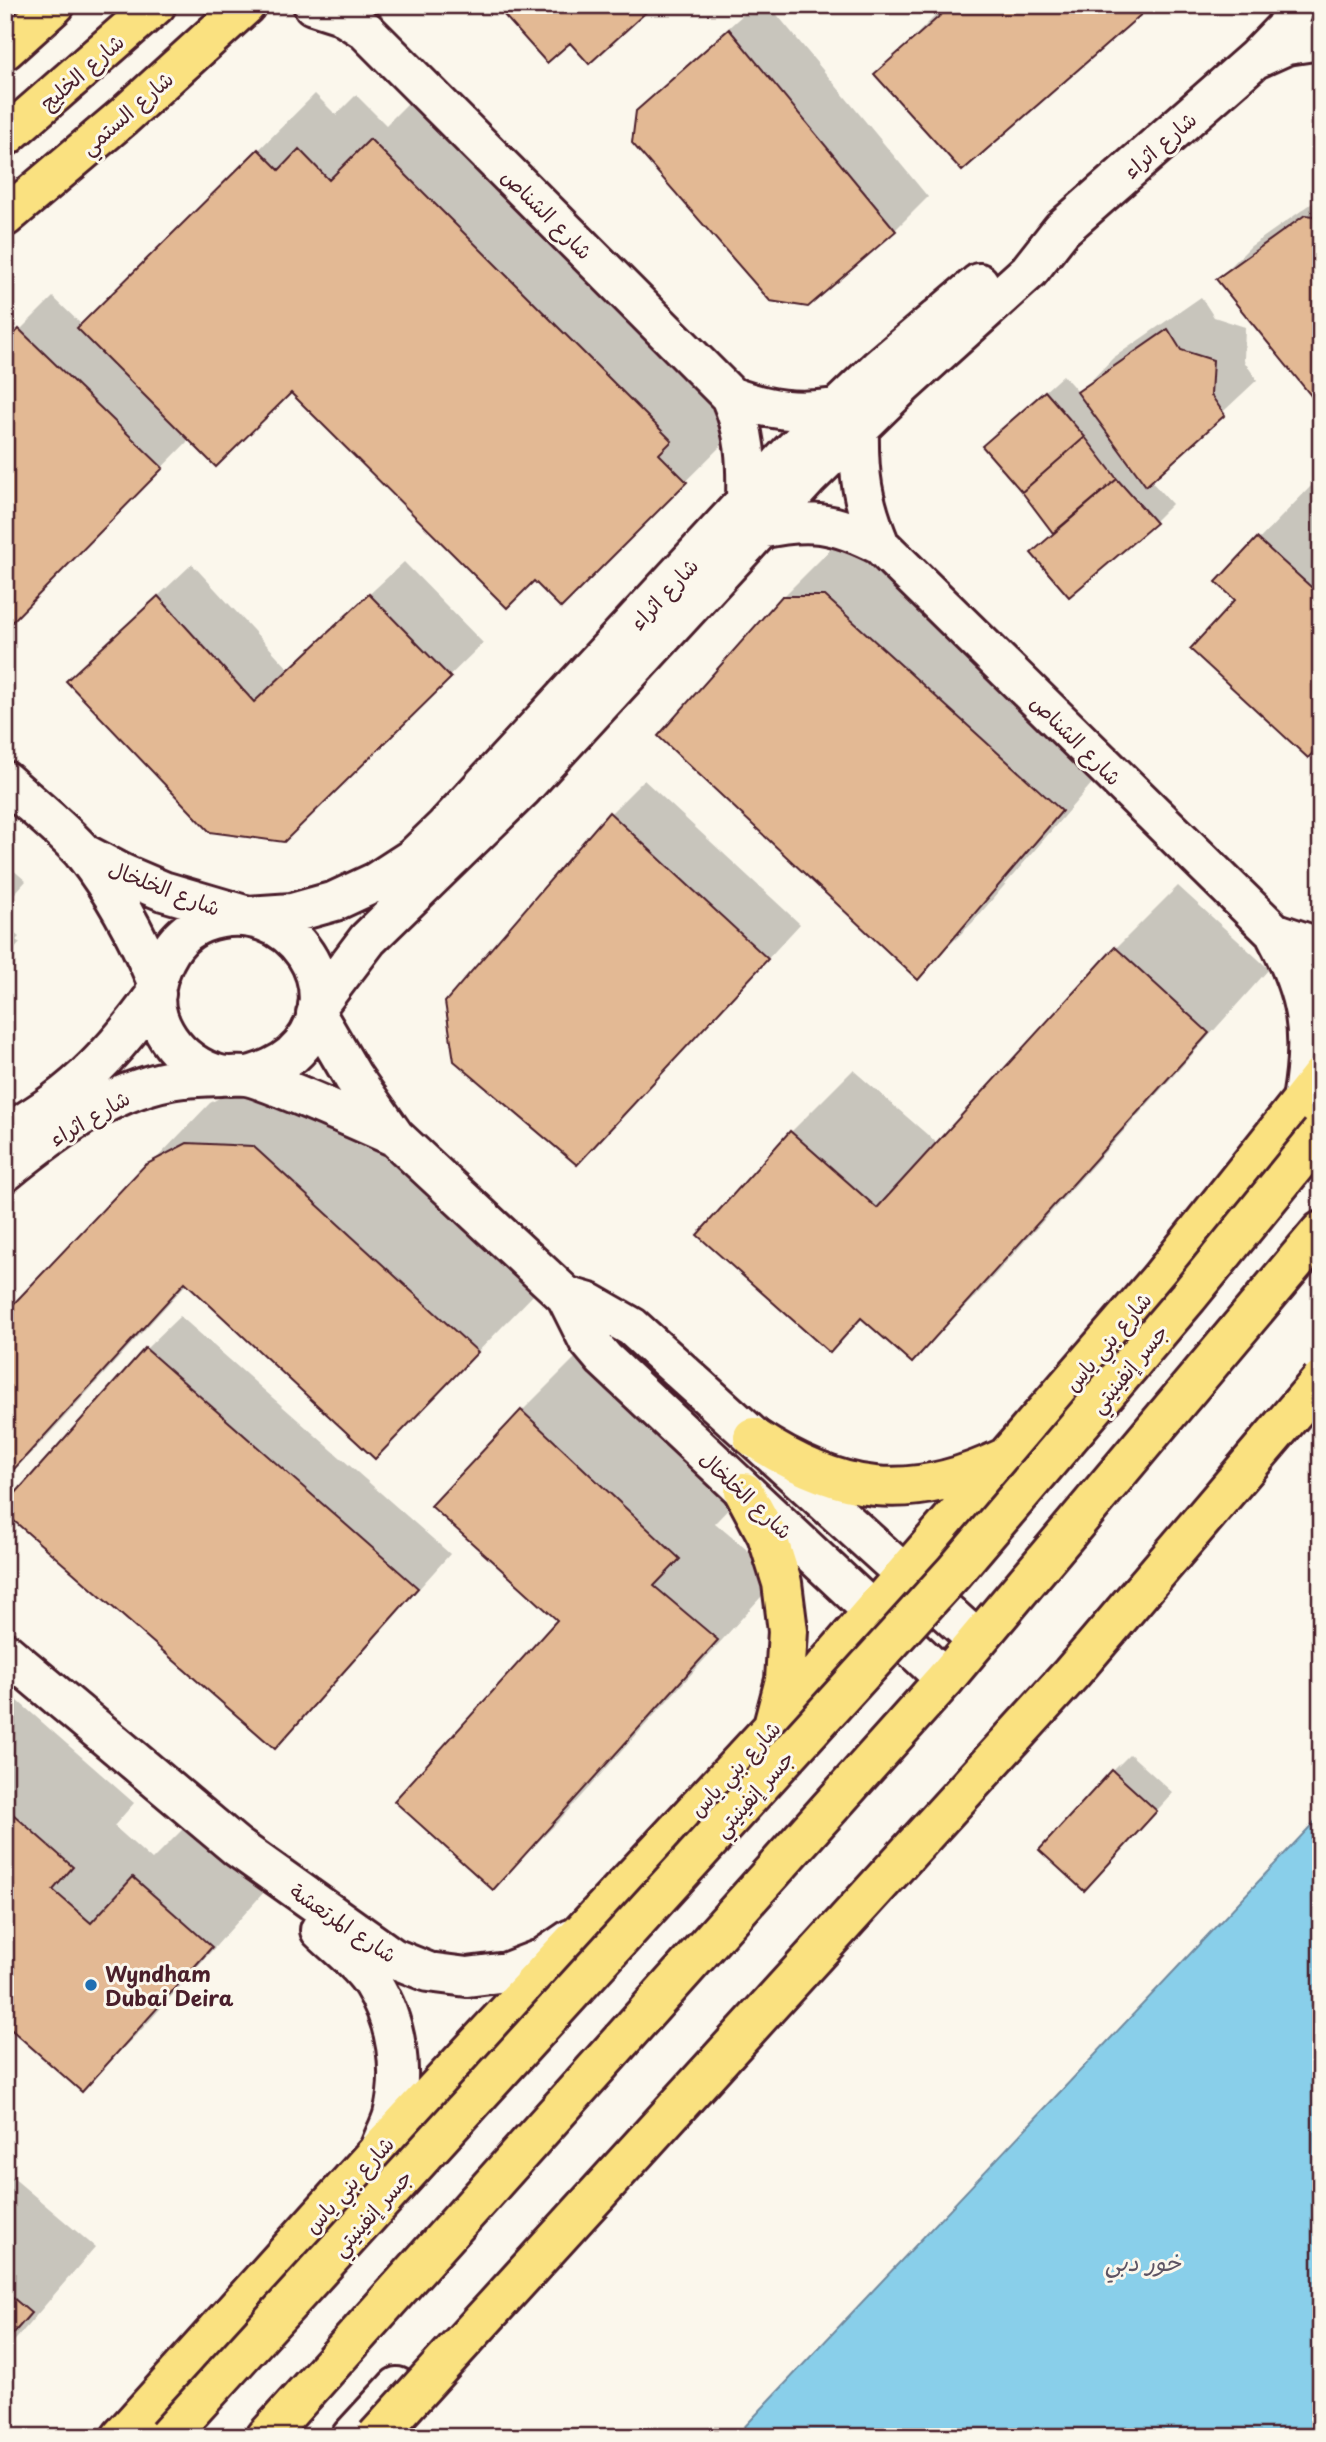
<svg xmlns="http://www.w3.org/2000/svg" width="1326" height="2442" viewBox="0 0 1326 2442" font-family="'Playpen Sans','Playpen Sans Arabic',sans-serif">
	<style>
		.water { fill: #89cfea; stroke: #70899e; stroke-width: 2 }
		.shadow { fill: #0003 }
		.building { fill: #e3b994; stroke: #4a1f2b; stroke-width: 2 }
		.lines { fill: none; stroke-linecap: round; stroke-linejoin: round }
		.minor-casing { stroke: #4a1f2b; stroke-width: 44 }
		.major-casing { stroke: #4a1f2b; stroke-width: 44 }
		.minor { stroke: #fbf7ec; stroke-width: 38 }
		.major { stroke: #fae180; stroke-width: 38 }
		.highway-bridge-casing { stroke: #4a1f2b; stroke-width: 44; stroke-linecap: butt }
		.highway-bridge { stroke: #fae180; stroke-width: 38 }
		.poi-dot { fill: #1f6fb2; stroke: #fbf7ec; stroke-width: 2.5 }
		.labels { text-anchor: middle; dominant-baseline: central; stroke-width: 6; stroke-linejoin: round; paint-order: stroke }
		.street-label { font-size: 21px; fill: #4a1f2b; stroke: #fbf7ec }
		.poi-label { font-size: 21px; font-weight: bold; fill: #4a1f2b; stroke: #fbf7ec; text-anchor: start }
		.water-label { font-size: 23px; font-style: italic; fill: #5d5464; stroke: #fbf7ec }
	</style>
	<rect width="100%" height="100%" fill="#fbf7ec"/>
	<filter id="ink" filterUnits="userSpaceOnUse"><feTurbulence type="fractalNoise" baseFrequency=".0143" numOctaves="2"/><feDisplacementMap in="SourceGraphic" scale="14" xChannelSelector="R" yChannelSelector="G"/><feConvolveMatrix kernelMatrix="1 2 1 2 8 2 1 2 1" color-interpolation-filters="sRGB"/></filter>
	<g filter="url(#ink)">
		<path class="water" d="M 1321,1815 L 1321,2437 L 735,2437 Z"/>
		<path class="shadow" d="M 754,5 L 769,5 L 928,197 L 895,230 L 638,112 L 672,78 Z
			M 946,5 L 1149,5 L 877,74 Z
			M 427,84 L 742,425 L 561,605 L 534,578 L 291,391 L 190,439 L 6,626 L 5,345 L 53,297 L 82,325 L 315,94 L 336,115 L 356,95 L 386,125 Z
			M 1321,197 L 1321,405 L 1218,279 L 1251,246 Z
			M 1201,297 L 1214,317 L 1245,327 L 1244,361 L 1257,380 L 1150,480 L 1172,504 L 1154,522 L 1033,553 L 1054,532 L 1023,491 L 984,446 L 1063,375 L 1079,393 L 1113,358 Z
			M 1314,483 L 1321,489 L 1321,743 L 1238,600 L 1218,582 Z
			M 839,541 L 882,541 L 1117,754 L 973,922 L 917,977 L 783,597 Z
			M 404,562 L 483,643 L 283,840 L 68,681 L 192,564 L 289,669 Z
			M 644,780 L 800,924 L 610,1129 L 610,814 Z
			M 5,863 L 26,881 L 5,904 Z
			M 1178,886 L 1269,969 L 974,1298 L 912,1360 L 863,1318 L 830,1351 L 699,1235 L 791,1132 L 853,1070 L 938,1144 L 1116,948 Z
			M 5,926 L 19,937 L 16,940 L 20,943 L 5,960 Z
			M 251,1081 L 315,1084 L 539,1289 L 437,1394 L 188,1282 L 41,1443 L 5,1479 L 5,1316 L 210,1103 Z
			M 180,1316 L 450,1554 L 308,1713 L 275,1747 L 5,1508 L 146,1349 Z
			M 584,1349 L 741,1496 L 715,1523 L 779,1577 L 555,1825 L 493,1887 L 560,1620 L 433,1506 L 522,1411 Z
			M 10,1694 L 134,1803 L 114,1826 L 152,1860 L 196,1816 L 272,1883 L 144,2027 L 82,2089 L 5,2021 L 5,1698 Z
			M 1130,1754 L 1173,1793 L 1101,1871 L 1113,1771 Z
			M 5,2171 L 95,2247 L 5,2352 Z"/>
		<path class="building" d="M 495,5 L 654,5 L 589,64 L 570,43 L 547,63 Z
			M 952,5 L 1152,5 L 962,171 L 874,74 Z
			M 729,29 L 896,231 L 808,307 L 770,301 L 632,143 L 636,111 Z
			M 370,139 L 672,441 L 659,454 L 687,482 L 561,608 L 534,581 L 507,608 L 291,393 L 216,467 L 77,328 L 258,149 L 279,170 L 299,149 L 329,180 Z
			M 1305,215 L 1321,217 L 1321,408 L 1216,279 Z
			M 19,329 L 163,468 L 6,628 L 5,343 Z
			M 1168,329 L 1181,350 L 1213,360 L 1211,395 L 1225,415 L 1146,486 L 1077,392 Z
			M 1045,391 L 1085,437 L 1022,492 L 982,446 Z
			M 1085,437 L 1117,479 L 1053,533 L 1022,492 Z
			M 1117,479 L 1156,523 L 1069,597 L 1031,553 Z
			M 1257,538 L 1321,596 L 1321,744 L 1308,758 L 1190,649 L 1235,600 L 1216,582 Z
			M 369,594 L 451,678 L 284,842 L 210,832 L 66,681 L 158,596 L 254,702 Z
			M 782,596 L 825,596 L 1062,811 L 918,980 L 658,736 Z
			M 609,812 L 768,959 L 577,1165 L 454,1061 L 445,1002 Z
			M 1115,947 L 1209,1033 L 912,1363 L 861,1318 L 830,1353 L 697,1235 L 790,1131 L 877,1208 Z
			M 187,1143 L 253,1146 L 478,1352 L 375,1459 L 185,1282 L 5,1479 L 5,1313 L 145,1165 Z
			M 145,1348 L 418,1588 L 275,1749 L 5,1513 L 5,1505 Z
			M 521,1410 L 680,1559 L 654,1586 L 718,1640 L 493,1890 L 394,1801 L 557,1620 L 431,1506 Z
			M 1112,1770 L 1157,1811 L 1084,1891 L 1039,1850 Z
			M 5,1807 L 73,1867 L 53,1890 L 91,1923 L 133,1877 L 212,1947 L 82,2092 L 5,2024 Z
			M 5,2291 L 31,2313 L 5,2343 Z"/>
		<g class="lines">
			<g class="minor-casing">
				<path id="minor" d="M 313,5 L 338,13 L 365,30 L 730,396 C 746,433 747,461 746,501
					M 1258,58 L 1287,45 L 1321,40
					M 730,396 C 767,410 797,414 836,408
					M 859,427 C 858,474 862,502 880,545
					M 760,529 C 810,518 835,522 880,545 L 1274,932 C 1307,993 1314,1032 1302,1100
					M 5,781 C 29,803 65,831 85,855 C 115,893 138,937 157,982
					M 83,853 L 123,874 L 163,891 L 248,916 L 292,913 L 335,901 L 376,882 L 413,858 L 445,827 L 790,453 L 879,368 L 979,283
					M 1274,932 L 1321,948
					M 318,1005 L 368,939 L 522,789 L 809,477 L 903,385 L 1029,271 L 1062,229 L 1256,58 L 1284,29 L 1297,5
					M 316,1014 L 353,1077 L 395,1137 L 566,1296 L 588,1340 L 604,1359 L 945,1679
					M 249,1076 C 265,1071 279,1066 292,1055 C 358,996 292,890 203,923 C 179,932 165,956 158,978 C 145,1021 179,1065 220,1075 C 228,1077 237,1075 246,1076 C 254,1077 263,1081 271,1084 C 312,1100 353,1118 393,1136
					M 5,1136 C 21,1124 39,1114 55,1102 C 95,1073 127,1035 156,994
					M 5,1172 C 56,1130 116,1086 184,1078 C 197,1077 209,1076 222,1076
					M 566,1296 L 590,1303 L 632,1327 L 977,1640
					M 5,1652 L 237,1847 L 393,1958 L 428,1972 L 467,1977 L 507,1972 L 543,1958 L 571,1939
					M 320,1930 C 337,1947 361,1964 373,1984 C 397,2022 404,2071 393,2115 C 390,2126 383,2138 379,2150
					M 351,2437 L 397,2387"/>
			</g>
			<g class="major-casing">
				<path id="major" d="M 5,50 L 55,5
					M 5,137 L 156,5
					M 5,217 L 123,117 L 246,5
					M 753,1437 C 838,1493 908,1504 1002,1459
					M 744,1492 L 767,1535 L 782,1583 L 788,1631 L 785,1680 L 774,1722
					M 121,2437 L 379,2150 L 772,1728 L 1159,1280 L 1321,1076
					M 266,2437 L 945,1679 L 1321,1231"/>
			</g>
			<use href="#minor" class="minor"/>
			<use href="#major" class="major"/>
			<g class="highway-bridge-casing">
				<path id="highway-bridge" d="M 167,2437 L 955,1571 L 1188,1297 L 1321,1133
					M 376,2437 L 1071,1674 L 1321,1380"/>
			</g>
			<use href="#highway-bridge" class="highway-bridge"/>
		</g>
	</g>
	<circle class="poi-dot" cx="91" cy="1985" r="7"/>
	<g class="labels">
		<g class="street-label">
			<text transform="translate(81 71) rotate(-41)">شارع الخليج</text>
			<text transform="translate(126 112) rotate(-41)">شارع الستمي</text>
			<text transform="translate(1159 144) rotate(-41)">شارع اثراء</text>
			<text transform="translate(548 213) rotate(45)">شارع الشناص</text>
			<text transform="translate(663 593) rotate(-47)">شارع اثراء</text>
			<text transform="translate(1077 739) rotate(45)">شارع الشناص</text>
			<text transform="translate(165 887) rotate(21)">شارع الخلخال</text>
			<text transform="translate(89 1117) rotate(-30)">شارع اثراء</text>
			<text transform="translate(1107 1341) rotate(-50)">شارع بني ياس</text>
			<text transform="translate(1128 1368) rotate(-50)">جسر إنفينيتي</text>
			<text transform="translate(747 1494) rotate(43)">شارع الخلخال</text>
			<text transform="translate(734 1768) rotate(-47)">شارع بني ياس</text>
			<text transform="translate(753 1793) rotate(-48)">جسر إنفينيتي</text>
			<text transform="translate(344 1922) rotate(34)">شارع المرتعشة</text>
			<text transform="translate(348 2184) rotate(-48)">شارع بني ياس</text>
			<text transform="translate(371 2212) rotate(-48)">جسر إنفينيتي</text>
		</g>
		<g class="poi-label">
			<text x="105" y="1973">Wyndham<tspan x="105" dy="24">Dubai Deira</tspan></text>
		</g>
		<g class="water-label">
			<text x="1143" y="2261">خور دبي</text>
		</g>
	</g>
	<rect width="1326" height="2442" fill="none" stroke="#fbf7ec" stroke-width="28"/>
	<rect x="14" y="14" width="1298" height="2414" fill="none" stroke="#4a1f2b" stroke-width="2.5" filter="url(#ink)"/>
</svg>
